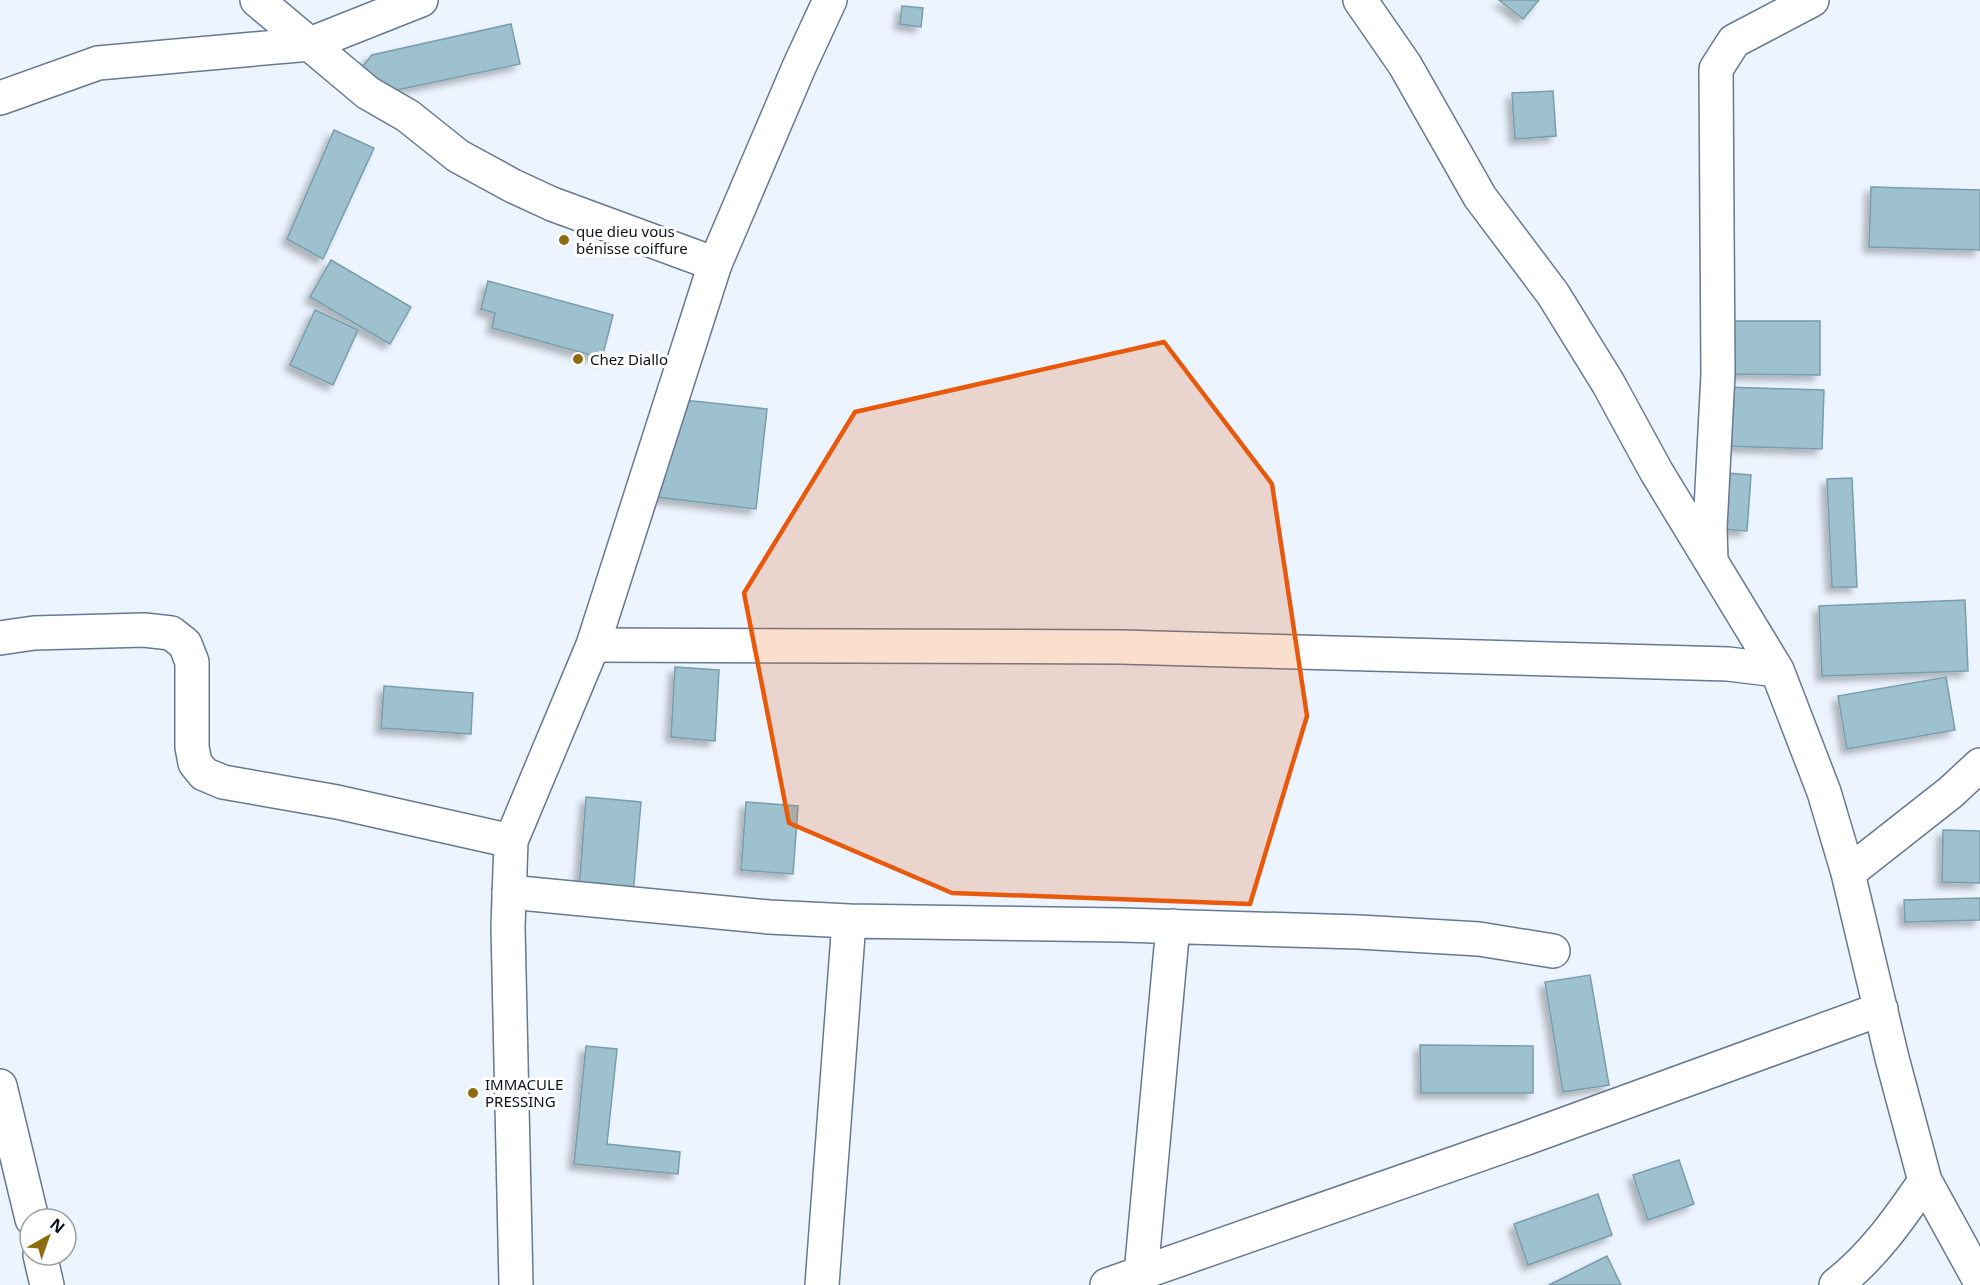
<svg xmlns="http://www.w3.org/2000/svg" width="1980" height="1285" viewBox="0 0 1980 1285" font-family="'Noto Sans',sans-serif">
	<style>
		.building { fill: #9dc1cf; stroke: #799daa; stroke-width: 1.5; filter: url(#shadow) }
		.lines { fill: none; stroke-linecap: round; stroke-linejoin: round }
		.street-casing { stroke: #677891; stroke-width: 36 }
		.secondary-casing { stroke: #677891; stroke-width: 36 }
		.street { stroke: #fff; stroke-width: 33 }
		.secondary { stroke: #fff; stroke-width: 33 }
		.marked { fill: #e8590c; fill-opacity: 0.2; stroke: #e8590c; stroke-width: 4.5; stroke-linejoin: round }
		.poi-dot { fill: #8d6c0f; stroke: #fff; stroke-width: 2 }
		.labels { text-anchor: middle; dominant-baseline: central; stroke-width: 6; stroke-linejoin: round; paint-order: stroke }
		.poi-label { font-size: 15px; fill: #0a111a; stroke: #fff; text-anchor: start }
	</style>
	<defs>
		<filter id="shadow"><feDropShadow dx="-5.5" dy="5.5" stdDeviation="3" flood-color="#0004"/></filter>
	</defs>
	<rect width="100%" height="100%" fill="#ecf4ff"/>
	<path class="building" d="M 1499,0 L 1539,0 L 1523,19 Z
		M 902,6 L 923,8 L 921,27 L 900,24 Z
		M 511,24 L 520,64 L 383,93 L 357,73 L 372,55 Z
		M 1553,91 L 1556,136 L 1515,139 L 1512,93 Z
		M 334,130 L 374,148 L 323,259 L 287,239 Z
		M 1871,187 L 1980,190 L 1980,250 L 1869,247 Z
		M 331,260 L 411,307 L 390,344 L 310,297 Z
		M 488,281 L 613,315 L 602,358 L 492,328 L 495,313 L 481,309 Z
		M 315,310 L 358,330 L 333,385 L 290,365 Z
		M 1718,321 L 1820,321 L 1820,375 L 1718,374 Z
		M 1724,387 L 1824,390 L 1822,449 L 1723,446 Z
		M 674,399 L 767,409 L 756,509 L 648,496 Z
		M 1714,472 L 1751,475 L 1747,531 L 1710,528 Z
		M 1852,478 L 1857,587 L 1832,587 L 1827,479 Z
		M 1965,600 L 1968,671 L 1822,676 L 1819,606 Z
		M 675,667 L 719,670 L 715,741 L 671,737 Z
		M 1946,677 L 1955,730 L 1847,749 L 1838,696 Z
		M 384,686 L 473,693 L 471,734 L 381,728 Z
		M 586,797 L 641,802 L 633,895 L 579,890 Z
		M 746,802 L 798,806 L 793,874 L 741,870 Z
		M 1943,830 L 1980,831 L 1980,883 L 1942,882 Z
		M 1980,898 L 1980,920 L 1905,922 L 1904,900 Z
		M 1590,975 L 1609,1085 L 1563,1092 L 1545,982 Z
		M 1420,1045 L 1533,1046 L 1533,1093 L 1421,1093 Z
		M 586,1046 L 617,1049 L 607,1144 L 680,1152 L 678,1174 L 574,1164 Z
		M 1679,1160 L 1694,1204 L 1648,1220 L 1633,1175 Z
		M 1598,1194 L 1612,1235 L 1528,1265 L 1514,1224 Z
		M 1607,1256 L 1621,1285 L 1549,1285 Z"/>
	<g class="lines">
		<g class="street-casing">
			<path id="street" d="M 257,0 L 368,93 L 408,116 L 458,156 L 513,186 L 552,204 L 715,264
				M 1360,0 L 1405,65 L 1480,197 L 1553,294 L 1608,383 L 1656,471 L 1777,670 L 1824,792 L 1848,873 L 1892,1058 L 1925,1181 C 1899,1219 1873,1256 1836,1285
				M 0,98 L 98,63 L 310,44 L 421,0
				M 1711,561 L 1710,528 L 1718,374 L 1716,69 L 1734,41 L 1812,0
				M 0,638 L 34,633 L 144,630 L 171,633 L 185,644 L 192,662 L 192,747 L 195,763 L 204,774 L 223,782 L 337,802 L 511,841
				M 593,645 L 1121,647 L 1728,664 L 1777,670
				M 1848,873 L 1951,792 L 1980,765
				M 509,892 L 769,917 L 849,921 L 1122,925 L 1359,932 L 1479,939 L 1553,951
				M 0,1086 L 32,1219
				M 1925,1181 L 1980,1281
				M 40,1255 L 47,1285
				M 1141,1274 L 1173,926
				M 822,1285 L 849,921
				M 1107,1285 L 1524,1139 L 1881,1009"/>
		</g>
		<g class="secondary-casing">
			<path id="secondary" d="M 516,1285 L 508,927 L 511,841 L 593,645 L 715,264 L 799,67 L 830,0"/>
		</g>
		<use href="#street" class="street"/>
		<use href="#secondary" class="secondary"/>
	</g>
	<path class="marked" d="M 1164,342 L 1272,484 L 1307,716 L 1250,904 L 952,893 L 789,823 L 744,593 L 855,412 Z"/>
	<g class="poi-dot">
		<circle cx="564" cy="240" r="6"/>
		<circle cx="578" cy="359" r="6"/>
		<circle cx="473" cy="1093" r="6"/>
	</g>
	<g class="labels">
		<g class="poi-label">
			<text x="576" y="231">que dieu vous<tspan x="576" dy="17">bénisse coiffure</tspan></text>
			<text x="590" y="359">Chez Diallo</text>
			<text x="485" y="1084">IMMACULE<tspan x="485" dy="17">PRESSING</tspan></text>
		</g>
	</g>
	<g transform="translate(48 1237) rotate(40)"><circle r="28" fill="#ffffff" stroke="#9da0a3" stroke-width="1.5"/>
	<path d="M0-4.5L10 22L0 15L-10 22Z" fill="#8d6c0f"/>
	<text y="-9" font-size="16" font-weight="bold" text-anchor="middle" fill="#0a111a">N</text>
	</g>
</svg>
